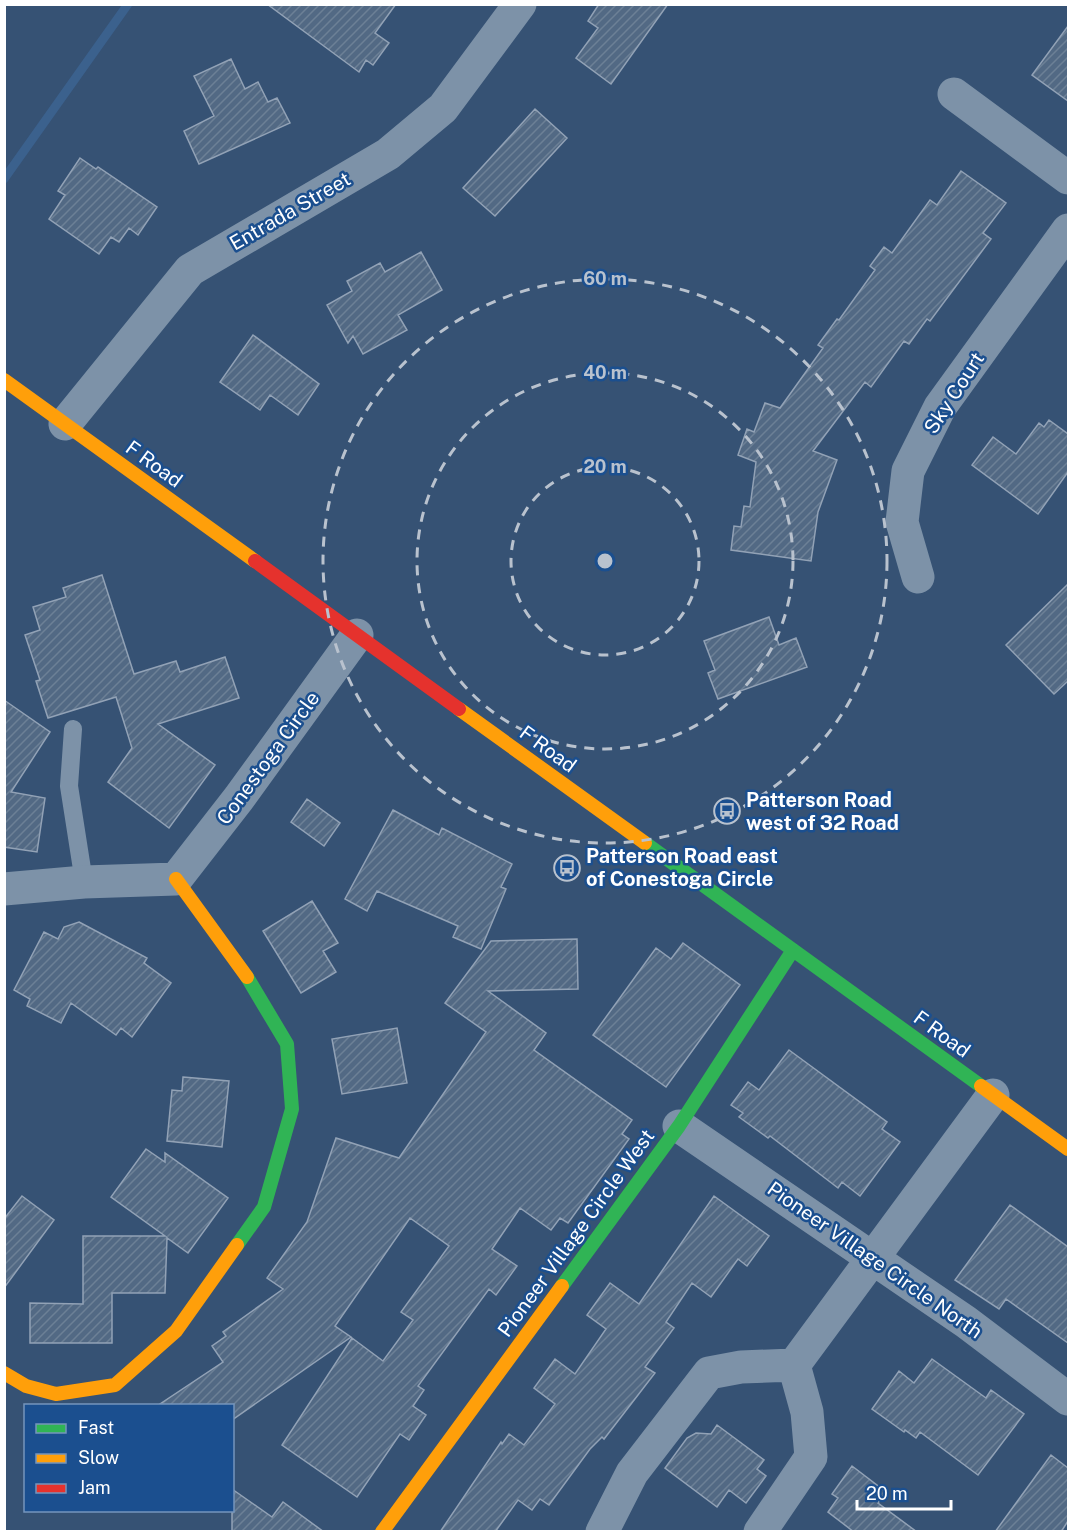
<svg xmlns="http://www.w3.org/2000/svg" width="1073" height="1536" viewBox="0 0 1073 1536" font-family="'Public Sans',sans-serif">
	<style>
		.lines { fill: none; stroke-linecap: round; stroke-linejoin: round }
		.stream { stroke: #3b618d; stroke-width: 9 }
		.building { fill: url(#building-hatch); stroke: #92a2b6; stroke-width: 1.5 }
		.lane { stroke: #7d92a8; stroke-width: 18 }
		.street { stroke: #7d92a8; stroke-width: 33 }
		.fast { stroke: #30b455; stroke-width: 14 }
		.slow { stroke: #ff9f0a; stroke-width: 14 }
		.jam { stroke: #e5322d; stroke-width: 14 }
		.ring { fill: none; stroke: #b9c2ce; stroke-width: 3; stroke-dasharray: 10 8 }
		.labels { text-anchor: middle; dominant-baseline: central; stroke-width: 5; stroke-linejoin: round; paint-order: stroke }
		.street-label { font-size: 20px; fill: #fff; stroke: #1b4f8f }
		.poi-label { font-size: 20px; font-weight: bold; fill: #fff; stroke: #1b4f8f; text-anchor: start }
		.centre { fill: #b9c2ce; stroke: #1b4f8f; stroke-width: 3 }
		.ring-label { font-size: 18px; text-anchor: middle; font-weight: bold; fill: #b9c2ce; stroke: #1b4f8f; stroke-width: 5; stroke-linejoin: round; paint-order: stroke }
	</style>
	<defs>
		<pattern id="building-hatch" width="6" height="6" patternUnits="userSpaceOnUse" patternTransform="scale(1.5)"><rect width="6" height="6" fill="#526984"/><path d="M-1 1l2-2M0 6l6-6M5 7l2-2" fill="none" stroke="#6c8096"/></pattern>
	</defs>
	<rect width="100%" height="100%" fill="#365274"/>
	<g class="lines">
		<path class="stream" d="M 4,179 L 128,4"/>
	</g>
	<path class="building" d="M 267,4 L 396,4 L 375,33 L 389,43 L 373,65 L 366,60 L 359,72 Z
		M 599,4 L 668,4 L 611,84 L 576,58 L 598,28 L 588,21 Z
		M 1068,26 L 1068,101 L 1032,75 Z
		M 231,59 L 245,89 L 258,82 L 268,102 L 277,98 L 290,123 L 199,164 L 184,131 L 214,116 L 194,76 Z
		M 535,109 L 567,138 L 495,216 L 463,188 Z
		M 80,158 L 96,169 L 98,167 L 157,207 L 138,235 L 129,228 L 119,242 L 111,237 L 99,254 L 49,219 L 65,195 L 58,191 Z
		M 961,171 L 1006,203 L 983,233 L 991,239 L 930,321 L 927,319 L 909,344 L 904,341 L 871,387 L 865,382 L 813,451 L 837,460 L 818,512 L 811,561 L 731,550 L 734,526 L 741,527 L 744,506 L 750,507 L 756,462 L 738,455 L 747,429 L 754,432 L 765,403 L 780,408 L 823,348 L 818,345 L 837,319 L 839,320 L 875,270 L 870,266 L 884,247 L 892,253 L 930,200 L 937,205 Z
		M 421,252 L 442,290 L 398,315 L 407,330 L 363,354 L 353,336 L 348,343 L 327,305 L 352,291 L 347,281 L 380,263 L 385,272 Z
		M 253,335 L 319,384 L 298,415 L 270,395 L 260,410 L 220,382 Z
		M 1049,420 L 1068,434 L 1068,472 L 1038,514 L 972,465 L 993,437 L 1016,454 L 1039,423 L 1044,427 Z
		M 102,575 L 134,674 L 176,661 L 180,672 L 225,657 L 239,698 L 158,724 L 215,765 L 169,828 L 108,782 L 132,748 L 116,697 L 48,718 L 36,681 L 40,680 L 25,635 L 40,630 L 33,607 L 66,597 L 63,588 Z
		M 1068,584 L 1068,681 L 1054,694 L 1006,645 Z
		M 769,617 L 779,645 L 796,638 L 807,667 L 718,699 L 708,673 L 715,670 L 704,641 Z
		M 4,700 L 50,732 L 11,792 L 45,798 L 37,852 L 4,847 Z
		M 307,799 L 340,823 L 324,846 L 291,822 Z
		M 393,810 L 439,835 L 442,828 L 512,864 L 501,887 L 506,889 L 481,949 L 453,937 L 458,926 L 377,891 L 367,911 L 345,899 Z
		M 312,901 L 338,943 L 323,951 L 336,972 L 301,993 L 263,931 Z
		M 79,922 L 147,958 L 144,963 L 171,983 L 132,1037 L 121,1028 L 116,1035 L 71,1003 L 61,1023 L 27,1006 L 30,999 L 14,990 L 44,932 L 58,939 L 64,927 Z
		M 577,939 L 578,989 L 488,991 L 546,1033 L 534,1050 L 632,1120 L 622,1134 L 629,1139 L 568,1223 L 560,1218 L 551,1230 L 520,1208 L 492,1249 L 517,1266 L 496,1295 L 489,1289 L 418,1386 L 424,1390 L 413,1406 L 426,1415 L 409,1440 L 400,1434 L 357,1497 L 282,1445 L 352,1338 L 383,1361 L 413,1320 L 401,1312 L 449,1246 L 410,1218 L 335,1326 L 351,1337 L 232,1420 L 232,1406 L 157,1406 L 223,1362 L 212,1346 L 226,1336 L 223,1332 L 283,1289 L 267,1278 L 307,1222 L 336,1138 L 399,1158 L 486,1032 L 445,1003 L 491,941 Z
		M 683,943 L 740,985 L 666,1087 L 593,1035 L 656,948 L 671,959 Z
		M 397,1028 L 407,1083 L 342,1094 L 332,1039 Z
		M 789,1050 L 887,1122 L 882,1129 L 900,1142 L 860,1196 L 842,1182 L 838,1188 L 770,1136 L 768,1138 L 739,1117 L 743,1113 L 731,1105 L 748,1082 L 759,1090 Z
		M 183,1077 L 229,1081 L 222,1147 L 167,1141 L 172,1090 L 182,1091 Z
		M 146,1149 L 165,1162 L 165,1153 L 228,1198 L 188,1253 L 167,1238 L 165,1293 L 112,1293 L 112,1343 L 30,1343 L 30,1303 L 83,1304 L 83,1236 L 165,1236 L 111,1197 Z
		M 22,1196 L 54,1220 L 4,1288 L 4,1219 Z
		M 714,1196 L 769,1236 L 747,1266 L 738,1259 L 711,1297 L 692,1283 L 666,1322 L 674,1328 L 645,1367 L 655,1373 L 604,1439 L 602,1437 L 590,1449 L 549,1505 L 540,1499 L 532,1510 L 518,1500 L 495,1532 L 440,1532 L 501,1442 L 502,1444 L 509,1434 L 524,1445 L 555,1404 L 534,1388 L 555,1359 L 575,1374 L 606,1329 L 587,1315 L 610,1283 L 639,1304 Z
		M 1010,1205 L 1068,1247 L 1068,1343 L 1006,1299 L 999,1309 L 955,1280 Z
		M 932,1359 L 986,1398 L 991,1390 L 1024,1414 L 978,1475 L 920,1432 L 916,1438 L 905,1430 L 904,1432 L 872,1409 L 899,1371 L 914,1383 Z
		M 717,1425 L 764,1460 L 757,1469 L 766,1476 L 746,1503 L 729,1490 L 717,1507 L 665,1468 L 687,1438 L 696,1433 L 711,1434 Z
		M 1051,1455 L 1068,1468 L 1068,1521 L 1061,1532 L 995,1532 Z
		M 852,1466 L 886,1492 L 878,1503 L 917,1532 L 854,1532 L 828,1512 L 838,1498 L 832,1494 Z
		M 232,1489 L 272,1517 L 283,1502 L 324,1532 L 232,1532 Z"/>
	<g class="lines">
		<path class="lane" d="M 73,729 L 69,786 L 84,882"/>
		<path class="street" d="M 954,94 L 1068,178
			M 65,424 L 190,270 L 388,154 L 443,108 L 520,4
			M 918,577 L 902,522 L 908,471 L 940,407 L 1068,230
			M 4,889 L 84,882 L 176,879 L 239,798 L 357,635
			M 679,1126 L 966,1322 L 1068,1399
			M 602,1532 L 632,1473 L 709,1373 L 741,1367 L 794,1365
			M 760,1532 L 811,1457 L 807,1412 L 794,1365 L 993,1095"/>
		<path class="fast" d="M 645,843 L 981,1086
			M 237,1245 L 264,1207 L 292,1109 L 287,1044 L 247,977
			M 562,1286 L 679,1126 L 793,950"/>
		<path class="slow" d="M 4,380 L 255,561
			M 459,709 L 645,843
			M 176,879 L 247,977
			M 981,1086 L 1068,1149
			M 4,1373 L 26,1386 L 56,1394 L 115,1385 L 176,1331 L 237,1245
			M 382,1532 L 562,1286"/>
		<path class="jam" d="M 255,561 L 459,709"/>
	</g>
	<g class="ring">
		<circle cx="605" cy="561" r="94"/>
		<circle cx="605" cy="561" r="188"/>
		<circle cx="605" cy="561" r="282"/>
	</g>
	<defs>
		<g id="bus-ring" transform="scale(1.35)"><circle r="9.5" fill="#1b4f8f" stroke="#b9c2ce" stroke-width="1.5"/><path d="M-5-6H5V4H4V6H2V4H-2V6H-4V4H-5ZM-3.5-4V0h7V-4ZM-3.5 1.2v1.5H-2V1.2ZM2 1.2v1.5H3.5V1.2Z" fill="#b9c2ce"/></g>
	</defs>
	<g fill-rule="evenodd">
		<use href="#bus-ring" x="727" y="811"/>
		<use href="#bus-ring" x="567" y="868"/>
	</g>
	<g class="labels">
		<g class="street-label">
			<text transform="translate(290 211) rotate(-30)">Entrada Street</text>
			<text transform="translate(954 393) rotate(-57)">Sky Court</text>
			<text transform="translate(154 464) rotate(36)">F Road</text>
			<text transform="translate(548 749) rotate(36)">F Road</text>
			<text transform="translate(268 758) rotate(-54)">Conestoga Circle</text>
			<text transform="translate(942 1034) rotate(36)">F Road</text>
			<text transform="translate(576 1233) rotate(-54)">Pioneer Village Circle West</text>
			<text transform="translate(875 1260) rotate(35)">Pioneer Village Circle North</text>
		</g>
		<g class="poi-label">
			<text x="746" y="800">Patterson Road<tspan x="746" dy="23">west of 32 Road</tspan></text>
			<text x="586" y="856">Patterson Road east<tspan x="586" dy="23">of Conestoga Circle</tspan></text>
		</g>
	</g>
	<circle cx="605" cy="561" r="9" class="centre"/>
	<g class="ring-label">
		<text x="605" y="285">60 m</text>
		<text x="605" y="379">40 m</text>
		<text x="605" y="473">20 m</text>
	</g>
	<rect width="1073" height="1536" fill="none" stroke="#ffffff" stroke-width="12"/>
	<rect x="24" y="1404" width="210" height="108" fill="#1b4f8f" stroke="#7695bc" stroke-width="1.5"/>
	<rect x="36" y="1424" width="30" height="9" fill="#30b455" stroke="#7695bc" stroke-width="1.5"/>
	<text x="78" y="1434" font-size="18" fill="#ffffff">Fast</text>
	<rect x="36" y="1454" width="30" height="9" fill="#ff9f0a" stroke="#7695bc" stroke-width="1.5"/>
	<text x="78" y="1464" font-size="18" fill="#ffffff">Slow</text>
	<rect x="36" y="1484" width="30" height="9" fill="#e5322d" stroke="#7695bc" stroke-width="1.5"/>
	<text x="78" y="1494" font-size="18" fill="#ffffff">Jam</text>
	<path d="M857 1500v9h94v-9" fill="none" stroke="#ffffff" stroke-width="3"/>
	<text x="866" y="1500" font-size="18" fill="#ffffff" stroke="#1b4f8f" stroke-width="4.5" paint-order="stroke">20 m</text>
</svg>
